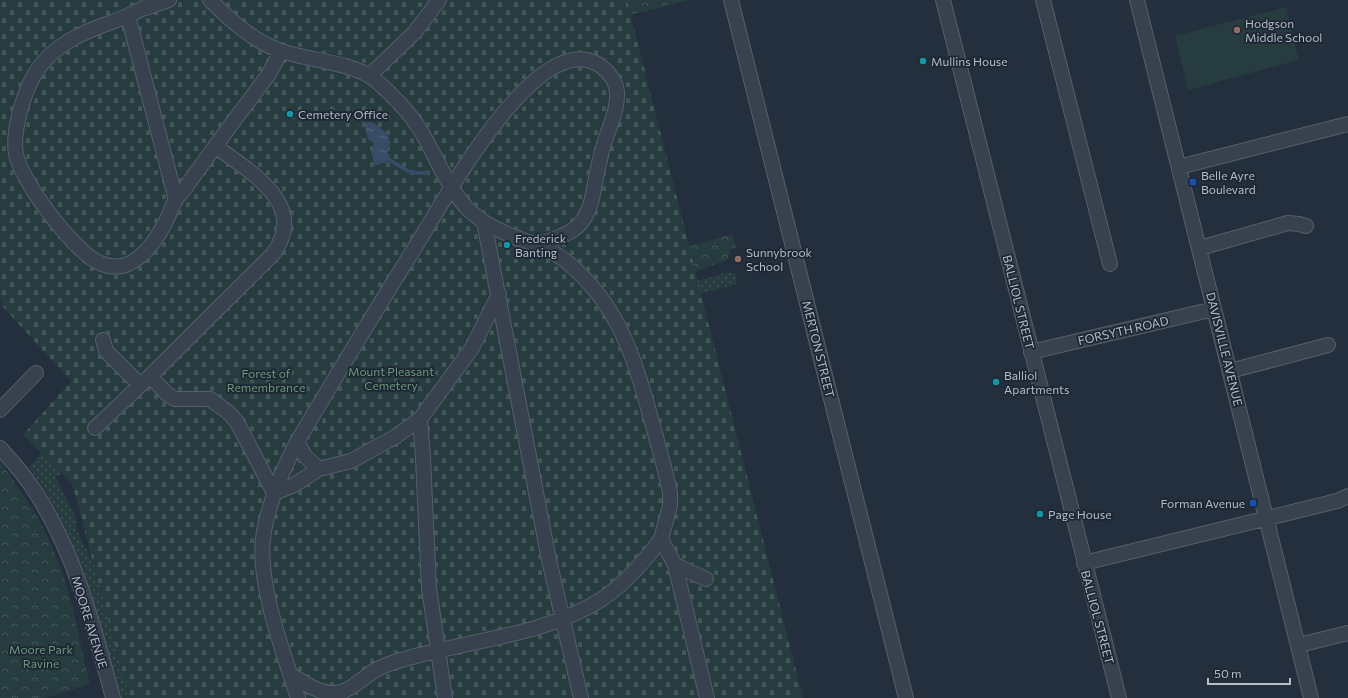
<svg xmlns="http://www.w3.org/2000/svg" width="1348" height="698" viewBox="0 0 1348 698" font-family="Commissioner,sans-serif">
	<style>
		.grass { fill: url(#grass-dots) }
		.forest { fill: url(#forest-crowns) }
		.cemetery { fill: url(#cemetery-stones) }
		.pitch { fill: #263c3f }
		.water { fill: url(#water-ripples) }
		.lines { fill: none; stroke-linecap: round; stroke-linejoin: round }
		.stream { stroke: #394c67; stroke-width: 3.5 }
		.minor-casing { stroke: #565f6c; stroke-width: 16 }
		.minor { stroke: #38414e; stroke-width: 14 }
		.education-dot { fill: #8d6e63; stroke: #1d2633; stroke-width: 1.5 }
		.culture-dot { fill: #0f9aa8; stroke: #1d2633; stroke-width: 1.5 }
		.transit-dot { fill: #1a4fb4; stroke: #1d2633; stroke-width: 1.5 }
		.labels { text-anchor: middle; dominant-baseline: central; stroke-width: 3.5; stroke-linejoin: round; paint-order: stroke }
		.poi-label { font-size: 12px; fill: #b4bcc9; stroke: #1d2633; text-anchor: start }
		.street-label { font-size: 12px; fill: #b4bcc9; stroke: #1d2633 }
		.park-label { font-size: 12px; fill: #6b9a76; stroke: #1d2633 }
	</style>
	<defs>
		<pattern id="grass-dots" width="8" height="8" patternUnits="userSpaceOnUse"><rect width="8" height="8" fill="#263c3f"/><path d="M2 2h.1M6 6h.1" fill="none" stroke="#435659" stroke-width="1.8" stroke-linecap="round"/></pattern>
		<pattern id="forest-crowns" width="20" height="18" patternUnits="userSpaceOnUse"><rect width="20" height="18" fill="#263c3f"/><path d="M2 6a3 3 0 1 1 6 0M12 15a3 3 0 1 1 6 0" fill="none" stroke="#435659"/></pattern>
		<pattern id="cemetery-stones" width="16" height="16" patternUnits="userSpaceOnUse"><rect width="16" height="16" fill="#263c3f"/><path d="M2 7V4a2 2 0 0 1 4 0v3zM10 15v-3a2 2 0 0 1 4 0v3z" fill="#435659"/></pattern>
		<pattern id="water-ripples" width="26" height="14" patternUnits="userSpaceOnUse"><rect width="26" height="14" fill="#394c67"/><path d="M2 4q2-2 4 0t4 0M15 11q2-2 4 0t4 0" fill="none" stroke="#53647b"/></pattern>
	</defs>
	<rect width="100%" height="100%" fill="#242f3e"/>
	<path class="grass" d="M 726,273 L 735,273 L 737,284 L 700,294 L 697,281 Z
		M 44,450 L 62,472 L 59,476 L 55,476 L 77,520 L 77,531 L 93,562 L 129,698 L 119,698 C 96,616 81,537 29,467 Z"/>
	<path class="forest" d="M 627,0 L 689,0 L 630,15 Z
		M 733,234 L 736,248 L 731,249 L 727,260 L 694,272 L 688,246 Z
		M 0,462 C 21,490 41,519 54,551 C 72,593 79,640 90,684 L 46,698 L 0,698 Z"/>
	<path class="cemetery" d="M 0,0 L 627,0 L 803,698 L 129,698 L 72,483 L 23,435 L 71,381 L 3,307 L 0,297 Z"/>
	<path class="pitch" d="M 1286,7 L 1299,60 L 1188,90 L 1175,36 Z"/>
	<path class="water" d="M 369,122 C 377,123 380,129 387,133 L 390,143 L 387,152 L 390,156 L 386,163 L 381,163 L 375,166 L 371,151 L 374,147 L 373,142 L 368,139 L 364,124 Z"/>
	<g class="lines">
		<path class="stream" d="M 388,159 L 408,171 L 417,173 L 427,173"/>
		<g class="minor-casing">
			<path id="minor" d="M 154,0 C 142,11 127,16 112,22 C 83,32 53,45 36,72 C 24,91 12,131 16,154 C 21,181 74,252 100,263 C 108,267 120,268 128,264 C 144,257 156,240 164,225 C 169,217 171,207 176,199 C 180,194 185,189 188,184 C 214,147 242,110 269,74 L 281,51
				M 210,0 C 231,21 253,41 281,51 C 307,60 354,63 374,79 C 391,93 409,112 421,131 C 436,156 446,185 466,207 C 471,213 478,217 484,222 L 549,560 L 581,698
				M 731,0 L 906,698
				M 943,0 L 1119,698
				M 1043,0 L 1110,264
				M 1137,0 L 1311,698
				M 146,8 L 169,0
				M 128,16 L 176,200
				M 369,76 L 415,32 L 439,0
				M 215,146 C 250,172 309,204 273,254 L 150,376 L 167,394 L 175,399 L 210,399 L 229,413 L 237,422 L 274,493
				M 1179,167 L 1348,124
				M 484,222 C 493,227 502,232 512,236 C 531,243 550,248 567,262 C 618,304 635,358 651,419 C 658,444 665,468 670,493 L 670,506 L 661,539 L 675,565 L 707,698
				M 1200,248 L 1288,223 L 1299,224 L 1306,226
				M 103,340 L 106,351 L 140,385
				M 1031,352 L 1214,309
				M 1230,371 L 1328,345
				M 0,410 L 36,373
				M 420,419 L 423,458 L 429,588 L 445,698
				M 95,428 L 150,376
				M 297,442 L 305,456 L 319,469
				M 0,448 C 13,462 26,477 36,493 C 76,555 94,628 113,698
				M 274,493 L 294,485 L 319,469 L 351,461 L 395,437 L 420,419 L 472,348 L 499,294
				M 1084,563 L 1337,501 L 1348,496
				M 675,565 L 706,579
				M 1299,645 L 1348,633
				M 291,675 C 305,683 323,697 341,692 C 350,690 366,676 374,671 C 384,665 397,661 408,658 C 471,640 546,635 602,599 C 626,583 644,562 661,539
				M 298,698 C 283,652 255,578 264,531 C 270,499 282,471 297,442 C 335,378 374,313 414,249 C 440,208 531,36 593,62 C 604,66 616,79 617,92 C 618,111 609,127 604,144 C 599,161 596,177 593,194 C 586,230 570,233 539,245"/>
		</g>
		<use href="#minor" class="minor"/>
	</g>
	<g class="education-dot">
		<circle cx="1237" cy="30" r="4"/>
		<circle cx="738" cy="259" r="4"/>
	</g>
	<g class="culture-dot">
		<circle cx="923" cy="61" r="4"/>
		<circle cx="290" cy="114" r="4"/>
		<circle cx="507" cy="245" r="4"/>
		<circle cx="996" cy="382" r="4"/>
		<circle cx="1040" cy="514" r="4"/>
	</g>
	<g class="transit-dot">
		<rect x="1189" y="178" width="8" height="8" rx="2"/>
		<rect x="1249" y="499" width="8" height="8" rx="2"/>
	</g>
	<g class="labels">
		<g class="poi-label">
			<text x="1245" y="23">Hodgson<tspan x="1245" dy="14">Middle School</tspan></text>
			<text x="931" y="61">Mullins House</text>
			<text x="298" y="114">Cemetery Office</text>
			<text x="1201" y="175">Belle Ayre<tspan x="1201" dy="14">Boulevard</tspan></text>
			<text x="515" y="238">Frederick<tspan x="515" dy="14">Banting</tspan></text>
			<text x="746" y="252">Sunnybrook<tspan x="746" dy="14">School</tspan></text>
			<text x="1004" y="375">Balliol<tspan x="1004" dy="14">Apartments</tspan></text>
			<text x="1245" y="503" text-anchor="end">Forman Avenue</text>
			<text x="1048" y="514">Page House</text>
		</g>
		<g class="street-label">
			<text transform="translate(1019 302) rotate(76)">BALLIOL STREET</text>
			<text transform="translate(1123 330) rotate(-13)">FORSYTH ROAD</text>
			<text transform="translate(819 349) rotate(76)">MERTON STREET</text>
			<text transform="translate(1225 349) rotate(76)">DAVISVILLE AVENUE</text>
			<text transform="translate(1098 617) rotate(75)">BALLIOL STREET</text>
			<text transform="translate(90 622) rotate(73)">MOORE AVENUE</text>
		</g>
		<g class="park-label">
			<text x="391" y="371">Mount Pleasant<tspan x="391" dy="14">Cemetery</tspan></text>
			<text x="266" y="373">Forest of<tspan x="266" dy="14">Remembrance</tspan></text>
			<text x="41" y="649">Moore Park<tspan x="41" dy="14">Ravine</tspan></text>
		</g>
	</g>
	<path d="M1208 678v6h82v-6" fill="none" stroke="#b4bcc9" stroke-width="2"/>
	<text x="1214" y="678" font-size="12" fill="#b4bcc9" stroke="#1d2633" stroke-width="3" paint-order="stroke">50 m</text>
</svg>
